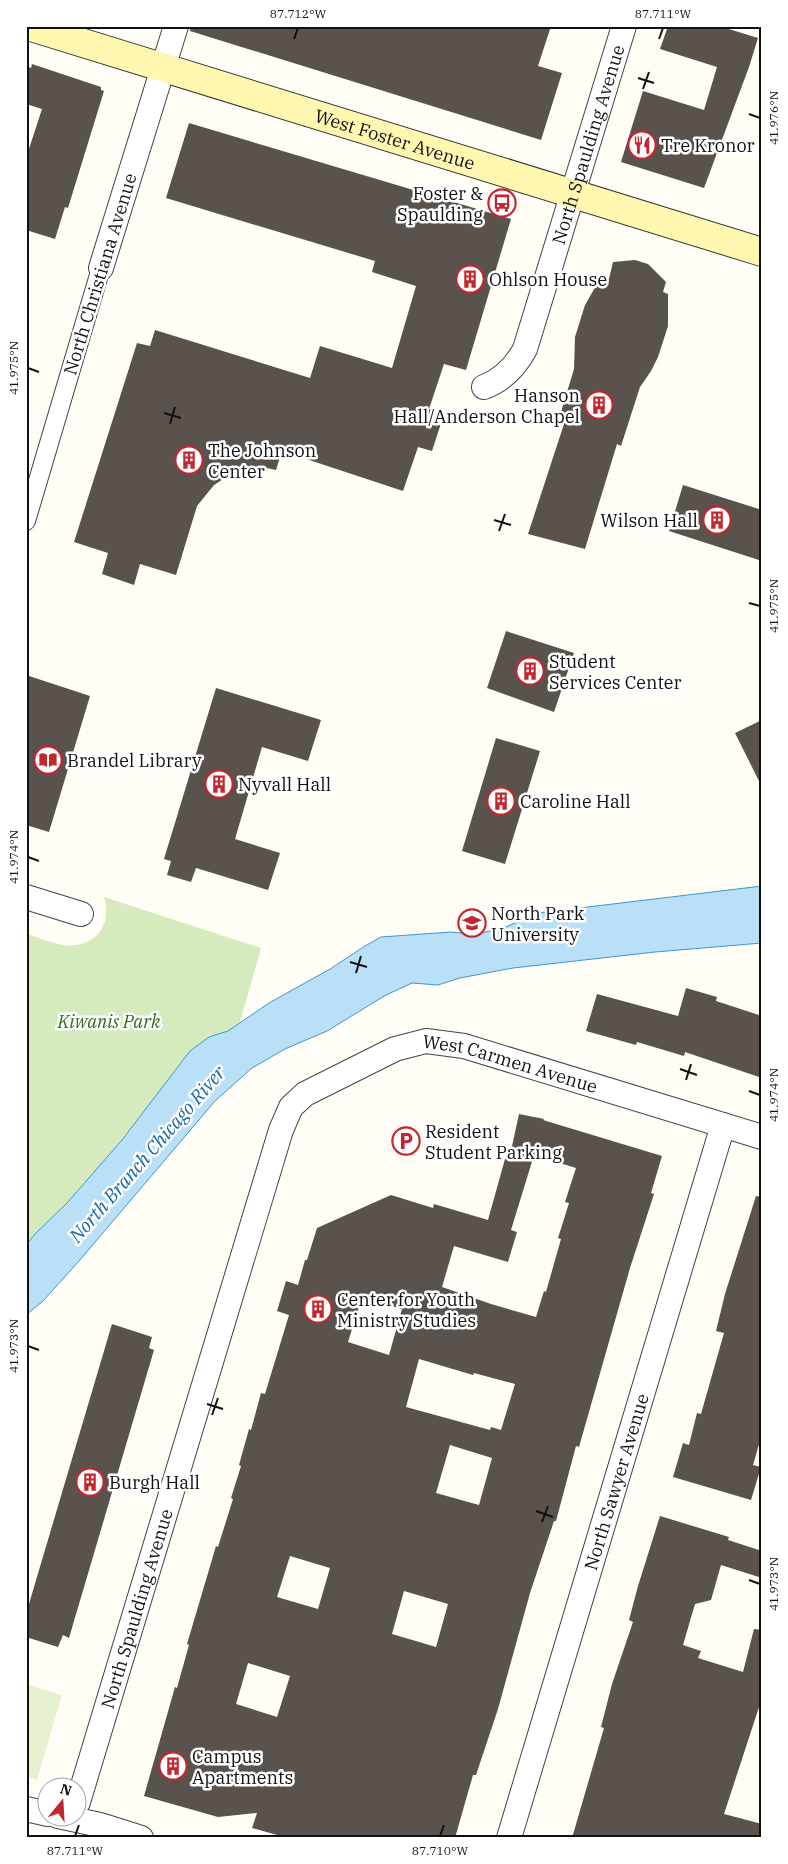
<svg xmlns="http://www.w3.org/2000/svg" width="788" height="1864" viewBox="0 0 788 1864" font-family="'IBM Plex Serif',serif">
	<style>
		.green { fill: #d5ebbd }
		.pitch { fill: #e6f2cf }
		.water { fill: #b9e0f7; stroke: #3f96cf }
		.building { fill: #5a524d; fill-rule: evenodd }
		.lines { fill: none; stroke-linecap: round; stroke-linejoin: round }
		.pedestrian-casing { stroke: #444; stroke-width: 20 }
		.minor-casing { stroke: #444; stroke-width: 26 }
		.secondary-casing { stroke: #333; stroke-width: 30 }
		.pedestrian { stroke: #fff; stroke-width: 18 }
		.minor { stroke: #fff; stroke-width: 24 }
		.secondary { stroke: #fff6b0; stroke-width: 28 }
		.ticks { fill: none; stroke: #111; stroke-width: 2 }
		.labels { text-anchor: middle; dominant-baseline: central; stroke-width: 5; stroke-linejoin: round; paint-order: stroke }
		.street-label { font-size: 18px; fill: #111; stroke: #fff }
		.poi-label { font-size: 18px; fill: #111; stroke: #fff; text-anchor: start }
		.park-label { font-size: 18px; font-style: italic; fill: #2f6b1f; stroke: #fff }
		.water-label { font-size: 19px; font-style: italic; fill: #1768a6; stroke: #fff }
		.neatline { fill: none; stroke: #111; stroke-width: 2 }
		.ticks-label { font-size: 12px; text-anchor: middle; fill: #111 }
	</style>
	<rect width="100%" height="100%" fill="#fffdf5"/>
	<path class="green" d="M 104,897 L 261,948 L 240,1022 L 228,1031 L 209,1037 L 190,1051 L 122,1140 L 67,1203 L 36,1233 L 26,1245 L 26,934 C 38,937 51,943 63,945 C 94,949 113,926 104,897 Z"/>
	<path class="pitch" d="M 26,1684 L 62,1695 L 37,1780 L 26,1776 Z"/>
	<path class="water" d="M 762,886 L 762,943 L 655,952 L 513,968 L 460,978 L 438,985 L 412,983 L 386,995 L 327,1031 L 285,1049 L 252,1068 L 215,1101 L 79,1261 L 43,1301 L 26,1315 L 26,1245 L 36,1233 L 67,1203 L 122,1140 L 190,1051 L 209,1037 L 228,1031 L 269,1003 L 330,969 L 365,946 L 381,937 L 451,932 L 474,934 L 501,929 L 538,913 Z"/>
	<path class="building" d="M 191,26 L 551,26 L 538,66 L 562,73 L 541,140 L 190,31 Z
		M 668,26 L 719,26 L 758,38 L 749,67 L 704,188 L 621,162 L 643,91 L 704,110 L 717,67 L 660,49 Z
		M 32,64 L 101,87 L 101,90 L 104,91 L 68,208 L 65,207 L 55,239 L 26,230 L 26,158 L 42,109 L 26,104 L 26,66 L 31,68 Z
		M 189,123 L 511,219 L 466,370 L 444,364 L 429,409 L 444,414 L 432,451 L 418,447 L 403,491 L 282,451 L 276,470 L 262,467 L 249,468 L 234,472 L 214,485 L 197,506 L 176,575 L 140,564 L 134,585 L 102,574 L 108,553 L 74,542 L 137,343 L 150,346 L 155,330 L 310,378 L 320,346 L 392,368 L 416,286 L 372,272 L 375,261 L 166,198 Z
		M 635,260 L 648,264 L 666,282 L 663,292 L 668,294 L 668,326 L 658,357 L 651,371 L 640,387 L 621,446 L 617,444 L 585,549 L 528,534 L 564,424 L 558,422 L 574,369 L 575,337 L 585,305 L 601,277 L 609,279 L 613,262 Z
		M 683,485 L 762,510 L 762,561 L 669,531 Z
		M 506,631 L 574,653 L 554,712 L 487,688 Z
		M 26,675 L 90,696 L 49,832 L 26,825 Z
		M 216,688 L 321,720 L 308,761 L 262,747 L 235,839 L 280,853 L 268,890 L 196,868 L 191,882 L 167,875 L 171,861 L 164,859 Z
		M 762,720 L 762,787 L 735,733 Z
		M 496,738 L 540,751 L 505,864 L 462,851 Z
		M 686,988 L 717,997 L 716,1001 L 762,1016 L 762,1078 L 685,1052 L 684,1056 L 637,1042 L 636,1045 L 586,1031 L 597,994 L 678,1016 Z
		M 519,1114 L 544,1119 L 543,1120 L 662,1156 L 651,1193 L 654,1194 L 630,1268 L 579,1447 L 576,1446 L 556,1521 L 554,1521 L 530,1593 L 498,1709 L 476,1775 L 473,1775 L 455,1838 L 288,1838 L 252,1828 L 257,1813 L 218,1817 L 144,1796 L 175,1687 L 177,1688 L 189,1645 L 187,1644 L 216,1546 L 218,1547 L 233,1499 L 231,1498 L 241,1466 L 239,1465 L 249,1429 L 251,1430 L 261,1393 L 265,1394 L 289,1315 L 277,1311 L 286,1281 L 298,1285 L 305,1260 L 307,1260 L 317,1228 L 391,1195 L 433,1208 L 434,1204 L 488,1220 L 505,1159 L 509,1160 ZM 534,1155 L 576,1168 L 565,1202 L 569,1203 L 558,1238 L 561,1239 L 546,1292 L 544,1291 L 536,1317 L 491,1304 L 442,1287 L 454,1246 L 508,1262 L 517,1232 L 511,1230 ZM 362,1297 L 402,1309 L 389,1355 L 348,1342 ZM 419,1359 L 473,1375 L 474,1373 L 515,1384 L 501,1430 L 491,1427 L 490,1430 L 406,1407 ZM 450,1445 L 492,1458 L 479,1505 L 436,1493 ZM 290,1556 L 330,1568 L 318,1609 L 277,1597 ZM 404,1591 L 448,1604 L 436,1647 L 392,1634 ZM 248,1663 L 290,1676 L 277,1717 L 236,1704 Z
		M 756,1196 L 762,1197 L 762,1434 L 753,1465 L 761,1467 L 751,1500 L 673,1477 L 683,1443 L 689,1445 L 697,1413 L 701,1414 L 724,1333 L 716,1331 L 725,1294 Z
		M 112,1324 L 152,1337 L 149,1348 L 154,1350 L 69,1638 L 63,1635 L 58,1647 L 26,1637 L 26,1614 Z
		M 660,1516 L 729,1537 L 728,1540 L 762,1551 L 762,1578 L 721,1565 L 711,1600 L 695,1604 L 683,1645 L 701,1651 L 698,1658 L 743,1672 L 754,1629 L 762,1630 L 762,1698 L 724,1814 L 762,1824 L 762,1838 L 572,1838 L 604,1728 L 601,1727 L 612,1684 L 633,1622 L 629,1620 L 638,1586 Z"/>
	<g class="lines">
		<g class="pedestrian-casing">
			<path id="pedestrian" d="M 26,521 L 101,268"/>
		</g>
		<g class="minor-casing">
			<g id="minor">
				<path d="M 101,268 L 176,26"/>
				<path id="s1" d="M 484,387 C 502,380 516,366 525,349 L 624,26"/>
				<path d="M 26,897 L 81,914"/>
				<path id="s2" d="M 78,1802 L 281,1130 L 291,1107 L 305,1094 L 395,1049 L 426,1041 L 464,1046 L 762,1137"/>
				<path d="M 26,1809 L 48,1814"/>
				<path d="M 58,1816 L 100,1825 L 141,1838"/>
				<path id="s3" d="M 509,1838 L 723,1125"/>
			</g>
		</g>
		<g class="secondary-casing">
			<g id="secondary">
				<path id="s4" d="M 28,26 L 762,252"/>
			</g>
		</g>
		<use href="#pedestrian" class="pedestrian"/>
		<use href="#minor" class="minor"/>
		<use href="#secondary" class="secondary"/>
	</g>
	<path class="ticks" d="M 294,39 L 298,28M 659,39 L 663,28M 638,78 L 654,83M 643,89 L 649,72M 749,114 L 760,118M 28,368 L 39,372M 164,413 L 181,418M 170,424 L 175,407M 494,520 L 511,525M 499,531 L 505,514M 749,603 L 760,606M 28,857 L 39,861M 350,962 L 367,967M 356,973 L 361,956M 680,1069 L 697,1075M 686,1080 L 691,1064M 749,1091 L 760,1095M 28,1346 L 39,1350M 207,1404 L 223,1409M 212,1415 L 218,1398M 536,1511 L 553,1517M 542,1522 L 548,1506M 749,1580 L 760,1584M 75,1836 L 79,1825M 440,1836 L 444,1825"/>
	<defs>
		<g id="restaurant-ring" transform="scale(1.4375)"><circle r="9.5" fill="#fff" stroke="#c4262e" stroke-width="1.5"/><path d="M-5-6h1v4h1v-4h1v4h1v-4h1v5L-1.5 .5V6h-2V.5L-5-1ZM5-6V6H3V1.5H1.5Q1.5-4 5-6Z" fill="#c4262e"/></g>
		<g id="bus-ring" transform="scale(1.4375)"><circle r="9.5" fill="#fff" stroke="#c4262e" stroke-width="1.5"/><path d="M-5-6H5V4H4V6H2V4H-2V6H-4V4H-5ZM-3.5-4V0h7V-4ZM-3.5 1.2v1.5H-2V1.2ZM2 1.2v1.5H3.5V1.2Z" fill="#c4262e"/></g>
		<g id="building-ring" transform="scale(1.4375)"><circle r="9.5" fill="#fff" stroke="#c4262e" stroke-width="1.5"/><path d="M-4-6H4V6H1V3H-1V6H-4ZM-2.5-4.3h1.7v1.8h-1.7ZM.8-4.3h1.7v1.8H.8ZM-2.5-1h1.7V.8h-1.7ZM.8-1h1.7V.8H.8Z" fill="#c4262e"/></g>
		<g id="library-ring" transform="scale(1.4375)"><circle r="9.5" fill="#fff" stroke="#c4262e" stroke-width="1.5"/><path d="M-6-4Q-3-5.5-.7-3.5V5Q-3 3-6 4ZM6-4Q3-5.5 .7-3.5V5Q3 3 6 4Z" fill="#c4262e"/></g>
		<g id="university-ring" transform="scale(1.4375)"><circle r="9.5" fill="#fff" stroke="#c4262e" stroke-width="1.5"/><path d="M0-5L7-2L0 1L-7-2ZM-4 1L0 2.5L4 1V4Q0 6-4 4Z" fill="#c4262e"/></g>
		<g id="parking-ring" transform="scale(1.4375)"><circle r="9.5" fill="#fff" stroke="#c4262e" stroke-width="1.5"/><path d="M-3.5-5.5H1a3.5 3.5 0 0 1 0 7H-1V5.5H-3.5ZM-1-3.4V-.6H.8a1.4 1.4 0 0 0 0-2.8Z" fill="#c4262e"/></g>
	</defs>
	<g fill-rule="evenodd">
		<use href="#restaurant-ring" x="642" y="145"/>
		<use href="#bus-ring" x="502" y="203"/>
		<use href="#building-ring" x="470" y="279"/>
		<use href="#building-ring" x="599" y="405"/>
		<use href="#building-ring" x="189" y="460"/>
		<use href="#building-ring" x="717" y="520"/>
		<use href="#building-ring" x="530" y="671"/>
		<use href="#library-ring" x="48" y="760"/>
		<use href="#building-ring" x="219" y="784"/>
		<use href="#building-ring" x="501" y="801"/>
		<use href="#university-ring" x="472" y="923"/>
		<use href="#parking-ring" x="406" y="1141"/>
		<use href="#building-ring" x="318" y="1309"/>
		<use href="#building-ring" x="90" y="1482"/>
		<use href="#building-ring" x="173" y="1766"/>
	</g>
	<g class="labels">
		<g class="street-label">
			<text stroke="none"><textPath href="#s4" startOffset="384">West Foster Avenue</textPath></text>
			<text stroke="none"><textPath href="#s1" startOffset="271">North Spaulding Avenue</textPath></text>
			<text transform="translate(100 274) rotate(-73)">North Christiana Avenue</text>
			<text stroke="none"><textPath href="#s2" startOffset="966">West Carmen Avenue</textPath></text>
			<text stroke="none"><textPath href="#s3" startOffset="372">North Sawyer Avenue</textPath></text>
			<text stroke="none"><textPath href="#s2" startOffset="202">North Spaulding Avenue</textPath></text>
		</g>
		<g class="poi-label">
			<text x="661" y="145">Tre Kronor</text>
			<text x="483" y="193" text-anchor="end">Foster &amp;<tspan x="483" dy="21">Spaulding</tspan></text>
			<text x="489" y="279">Ohlson House</text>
			<text x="580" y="395" text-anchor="end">Hanson<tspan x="580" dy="21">Hall/Anderson Chapel</tspan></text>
			<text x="208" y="450">The Johnson<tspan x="208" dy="21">Center</tspan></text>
			<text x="698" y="520" text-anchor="end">Wilson Hall</text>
			<text x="549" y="661">Student<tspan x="549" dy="21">Services Center</tspan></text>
			<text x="67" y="760">Brandel Library</text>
			<text x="238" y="784">Nyvall Hall</text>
			<text x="520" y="801">Caroline Hall</text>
			<text x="491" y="913">North Park<tspan x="491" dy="21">University</tspan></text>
			<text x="425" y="1131">Resident<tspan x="425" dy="21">Student Parking</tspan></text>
			<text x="337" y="1299">Center for Youth<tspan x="337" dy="21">Ministry Studies</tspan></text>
			<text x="109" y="1482">Burgh Hall</text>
			<text x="192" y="1756">Campus<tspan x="192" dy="21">Apartments</tspan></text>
		</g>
		<g class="park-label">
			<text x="109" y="1021">Kiwanis Park</text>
		</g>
		<g class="water-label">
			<text transform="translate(147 1154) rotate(-49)">North Branch Chicago River</text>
		</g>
	</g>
	<rect width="788" height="1864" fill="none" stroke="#ffffff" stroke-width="55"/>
	<g transform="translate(62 1802) rotate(18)"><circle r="24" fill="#ffffff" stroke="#a0a0a0"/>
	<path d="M0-4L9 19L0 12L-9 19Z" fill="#c4262e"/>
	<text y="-8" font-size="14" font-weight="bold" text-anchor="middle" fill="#111111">N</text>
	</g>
	<rect x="28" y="28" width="732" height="1808" class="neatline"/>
	<g class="ticks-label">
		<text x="298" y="18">87.712°W</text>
		<text x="663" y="18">87.711°W</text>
		<text transform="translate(774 118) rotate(-90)" y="4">41.976°N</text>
		<text transform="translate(14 368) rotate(-90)" y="4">41.975°N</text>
		<text transform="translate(774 606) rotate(-90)" y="4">41.975°N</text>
		<text transform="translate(14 857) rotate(-90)" y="4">41.974°N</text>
		<text transform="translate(774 1095) rotate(-90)" y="4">41.974°N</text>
		<text transform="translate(14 1346) rotate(-90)" y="4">41.973°N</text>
		<text transform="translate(774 1584) rotate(-90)" y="4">41.973°N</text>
		<text x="75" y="1855">87.711°W</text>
		<text x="440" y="1855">87.710°W</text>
	</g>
</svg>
